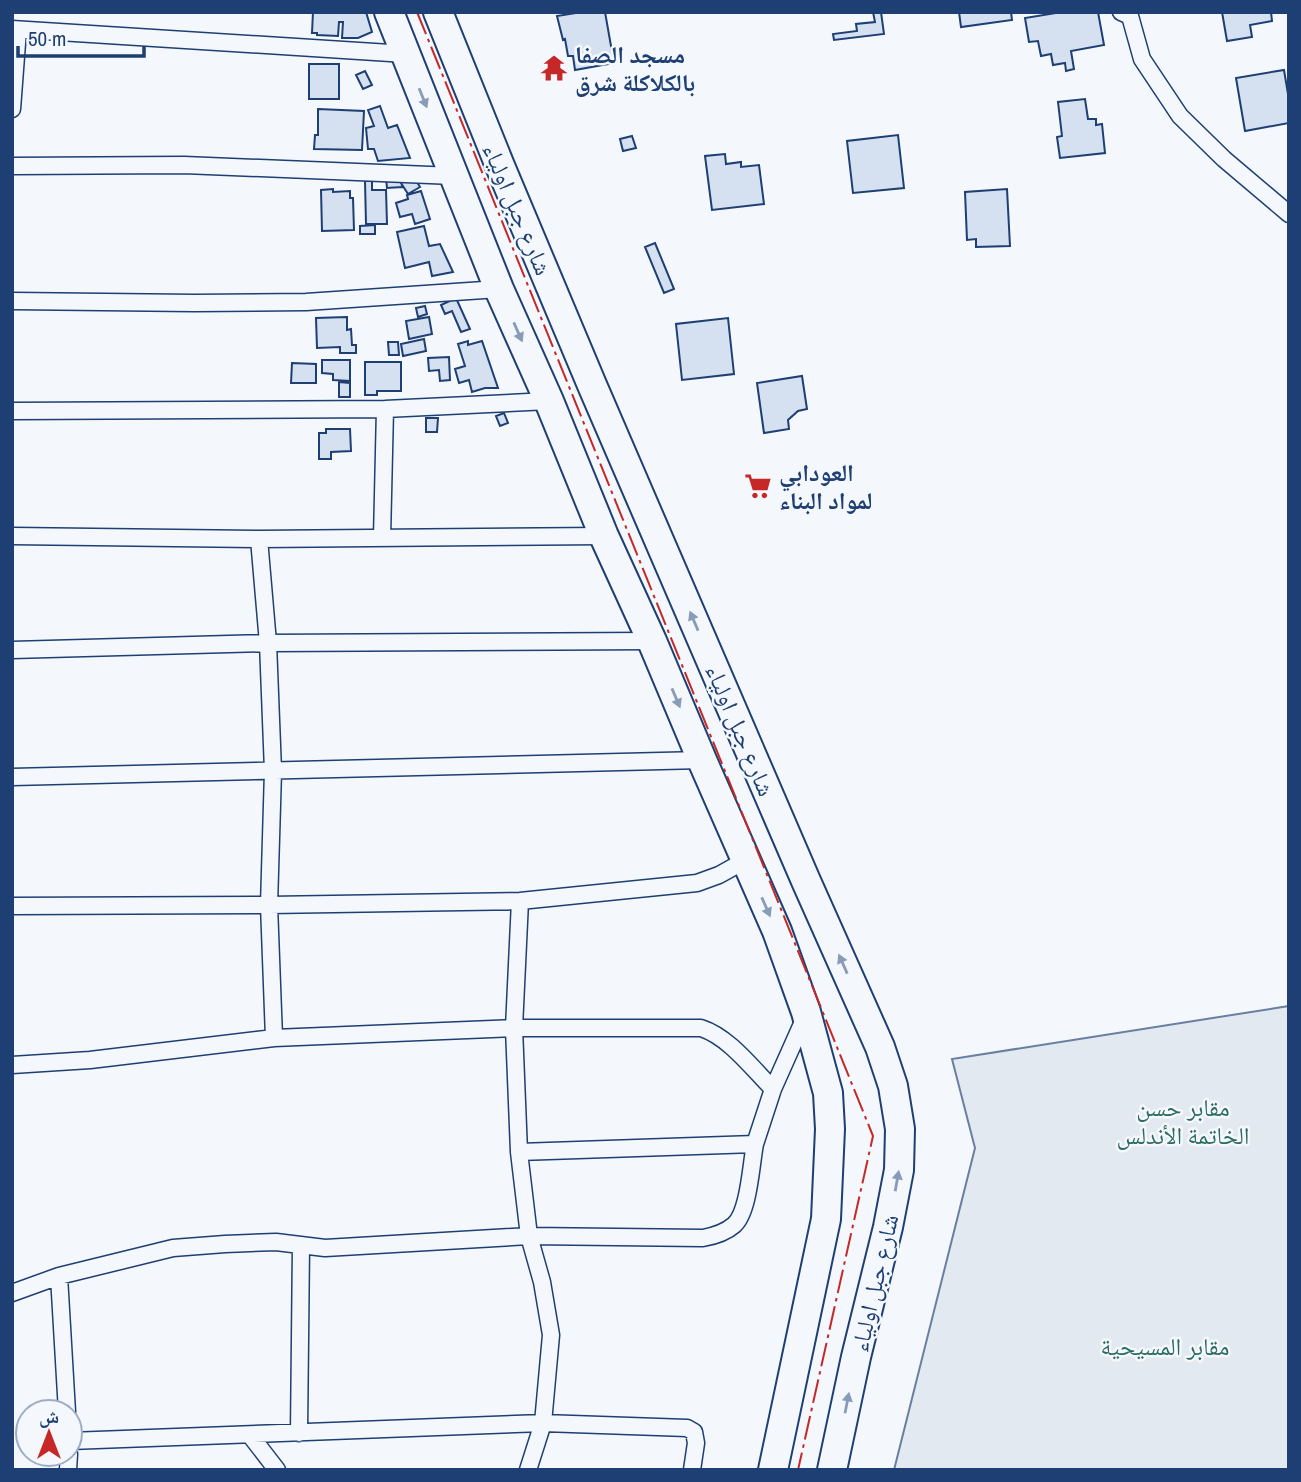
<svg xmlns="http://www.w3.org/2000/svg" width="1301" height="1482" viewBox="0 0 1301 1482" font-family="'Archivo Narrow','Noto Naskh Arabic',sans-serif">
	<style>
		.green { fill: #e3e9f0; stroke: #687fa3; stroke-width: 2 }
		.building { fill: #d5e0f0; stroke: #1d3f73; stroke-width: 2 }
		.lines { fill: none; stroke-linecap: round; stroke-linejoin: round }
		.street-casing { stroke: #1d3f73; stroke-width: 19 }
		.highway-casing { stroke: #1d3f73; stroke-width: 32 }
		.street { stroke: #f4f7fb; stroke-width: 16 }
		.highway { stroke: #f4f7fb; stroke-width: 28 }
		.power { stroke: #c62828; stroke-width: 2; stroke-dasharray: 24 5 3.5 5; stroke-linecap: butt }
		.oneway { fill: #889bb7 }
		.labels { text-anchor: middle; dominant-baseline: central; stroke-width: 5; stroke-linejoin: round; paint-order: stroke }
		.poi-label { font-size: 24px; font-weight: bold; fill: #1d3f73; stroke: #f4f7fb; text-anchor: start }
		.street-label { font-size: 24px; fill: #1d3f73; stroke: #f4f7fb }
		.park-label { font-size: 24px; fill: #2c6c60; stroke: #f4f7fb }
	</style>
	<rect width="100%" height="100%" fill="#f4f7fb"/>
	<path class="green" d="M 1289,1006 L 1289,1470 L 894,1470 L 975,1148 L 952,1059 Z"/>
	<path class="building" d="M 313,12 L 366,12 L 372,32 L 358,38 L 342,38 L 343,22 L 339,22 L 338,36 L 317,35 L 317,33 L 312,33 Z
		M 582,12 L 605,12 L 614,63 L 575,70 L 573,56 L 568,56 L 565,39 L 563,40 L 557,16 Z
		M 873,12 L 881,12 L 884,34 L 834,40 L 833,34 L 857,31 L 856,24 L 875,22 Z
		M 959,12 L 1011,12 L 1012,20 L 961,27 Z
		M 1062,12 L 1098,12 L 1104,45 L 1071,51 L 1074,69 L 1066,71 L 1065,63 L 1053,65 L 1051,54 L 1041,56 L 1038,41 L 1029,42 L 1025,18 Z
		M 1222,12 L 1271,12 L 1272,21 L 1250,25 L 1252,37 L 1227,41 Z
		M 309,64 L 339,64 L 339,99 L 309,99 Z
		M 1284,70 L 1289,100 L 1289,123 L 1245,131 L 1236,78 Z
		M 365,71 L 372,85 L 363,89 L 356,75 Z
		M 1085,99 L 1088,119 L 1096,119 L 1096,125 L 1102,124 L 1105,153 L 1060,158 L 1057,137 L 1062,136 L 1058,102 Z
		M 380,106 L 388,128 L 397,125 L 410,158 L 378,161 L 374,149 L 368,149 L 366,128 L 374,126 L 368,110 Z
		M 318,109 L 364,111 L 362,150 L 314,149 L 315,135 L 318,135 Z
		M 898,135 L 904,188 L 853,193 L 847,141 Z
		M 632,136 L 636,148 L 623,151 L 620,139 Z
		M 725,154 L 726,164 L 741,162 L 741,167 L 759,165 L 764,204 L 712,210 L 705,156 Z
		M 413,176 L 420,187 L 408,194 L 401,183 Z
		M 401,177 L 402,187 L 387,188 L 386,178 Z
		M 365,181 L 372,181 L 372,190 L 386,190 L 387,224 L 366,224 Z
		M 333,189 L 333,192 L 350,191 L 350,198 L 353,198 L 354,230 L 322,231 L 321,190 Z
		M 1007,189 L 1010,246 L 976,247 L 976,239 L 967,240 L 965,192 Z
		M 421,191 L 430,219 L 415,224 L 412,214 L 400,217 L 396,203 L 408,199 L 407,195 Z
		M 375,225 L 375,234 L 360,234 L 360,226 Z
		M 424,226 L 429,246 L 440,244 L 453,272 L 432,276 L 429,262 L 405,268 L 397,232 Z
		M 655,243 L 674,289 L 664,293 L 645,247 Z
		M 456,298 L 470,329 L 461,332 L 452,311 L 445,314 L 441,305 Z
		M 425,306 L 427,314 L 418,317 L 416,308 Z
		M 347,317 L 347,330 L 351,329 L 352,345 L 356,345 L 356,353 L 340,353 L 340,347 L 317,348 L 316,318 Z
		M 429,317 L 432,334 L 409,339 L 406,321 Z
		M 728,318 L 734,374 L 682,380 L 676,324 Z
		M 424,339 L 426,351 L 403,356 L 401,344 Z
		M 468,341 L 468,345 L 482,341 L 498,388 L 485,388 L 472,392 L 469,380 L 459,383 L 455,369 L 465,366 L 458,344 Z
		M 388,342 L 398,342 L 399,355 L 389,355 Z
		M 449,357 L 450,380 L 440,381 L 439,370 L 429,371 L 428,358 Z
		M 322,360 L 350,360 L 350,381 L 333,380 L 333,374 L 322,373 Z
		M 365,362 L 401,362 L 401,391 L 377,391 L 377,395 L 365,395 Z
		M 292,363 L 316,364 L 316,383 L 291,383 Z
		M 802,376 L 807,409 L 798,411 L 788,420 L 789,429 L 764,433 L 757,383 Z
		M 339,382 L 350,383 L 350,397 L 339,397 Z
		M 504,413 L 508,423 L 500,426 L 496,416 Z
		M 426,418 L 438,418 L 437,432 L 426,432 Z
		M 326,429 L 350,429 L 351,451 L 331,452 L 331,459 L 319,459 L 319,433 L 326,433 Z"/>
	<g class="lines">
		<g class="street-casing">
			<path id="street" d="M 1121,12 L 1130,16 L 1142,59 L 1180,116 L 1224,159 L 1289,214
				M 12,29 L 406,54
				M 12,109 L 18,30
				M 12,166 L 184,165 L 454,176
				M 12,301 L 194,303 L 306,302 L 499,289
				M 12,411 L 385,409 L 549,401
				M 12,536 L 259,539 L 604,536
				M 382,538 L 385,409
				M 259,539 L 268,643 L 273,771 L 269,905 L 274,1038
				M 12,650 L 268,643 L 652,641
				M 12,777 L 702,760
				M 520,901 L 514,1028 L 519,1152 L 529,1236 L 542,1282 L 551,1335 L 543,1423 L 528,1470
				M 12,906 L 269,905 L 520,901 L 697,883 L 719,875 L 746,860
				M 12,1065 L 90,1060 L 274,1038 L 514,1028 L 701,1028 C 729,1037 752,1068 773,1089
				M 519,1152 L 755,1144 L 773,1089 L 806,1015
				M 59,1276 L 67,1412
				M 12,1293 L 59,1276 L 173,1248 L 225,1244 L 276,1242 L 325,1248 L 529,1236 L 703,1238 C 714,1236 726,1232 734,1225 C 749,1212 751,1164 755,1144
				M 299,1433 L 301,1245
				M 250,1435 L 277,1470
				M 70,1441 L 543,1423 L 687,1428 L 694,1432 L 696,1443 L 692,1470
				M 68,1470 L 69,1454"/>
		</g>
		<g class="highway-casing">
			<path id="highway" d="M 389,12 L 499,289 L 549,401 L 604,536 L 652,641 L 702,760 L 777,931 L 806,1012 L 828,1093 L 830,1129 L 826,1219 L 773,1470
				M 438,12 L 500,166 L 592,385 L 806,881 L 880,1047 L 893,1086 L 900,1129 L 899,1170 L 888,1227 L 856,1357 L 832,1470"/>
		</g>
		<use href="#street" class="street"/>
		<use href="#highway" class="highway"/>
		<path class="power" d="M 417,12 L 873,1136 L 798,1470"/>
	</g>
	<defs><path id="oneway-solid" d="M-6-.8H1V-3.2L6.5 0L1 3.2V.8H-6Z" transform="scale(1.75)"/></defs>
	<g class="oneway">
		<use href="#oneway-solid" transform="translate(423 98) rotate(68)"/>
		<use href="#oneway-solid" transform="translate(518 332) rotate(66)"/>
		<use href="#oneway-solid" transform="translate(694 621) rotate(-113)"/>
		<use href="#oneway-solid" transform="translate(676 698) rotate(67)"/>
		<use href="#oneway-solid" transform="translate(766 907) rotate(66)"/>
		<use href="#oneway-solid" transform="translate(843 964) rotate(-114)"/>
		<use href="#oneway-solid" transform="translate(897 1181) rotate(-80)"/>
		<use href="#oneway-solid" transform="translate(847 1403) rotate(-79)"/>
	</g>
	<defs>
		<g id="temple-bare" transform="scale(2.1)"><path d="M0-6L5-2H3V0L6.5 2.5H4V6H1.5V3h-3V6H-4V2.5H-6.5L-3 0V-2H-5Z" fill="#c62828" stroke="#f4f7fb" stroke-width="2.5" paint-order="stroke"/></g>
		<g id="supermarket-bare" transform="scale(2.1)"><path d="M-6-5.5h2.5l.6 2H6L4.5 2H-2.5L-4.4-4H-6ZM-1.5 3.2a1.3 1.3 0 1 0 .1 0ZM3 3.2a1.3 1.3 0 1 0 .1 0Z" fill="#c62828" stroke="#f4f7fb" stroke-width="2.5" paint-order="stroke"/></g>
	</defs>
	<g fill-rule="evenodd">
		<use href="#temple-bare" x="554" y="68"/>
		<use href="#supermarket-bare" x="758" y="486"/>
	</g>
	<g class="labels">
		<g class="poi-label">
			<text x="575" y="54">مسجد الصفا<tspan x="575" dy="28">بالكلاكلة شرق</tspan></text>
			<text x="779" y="472">العودابي<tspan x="779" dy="28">لمواد البناء</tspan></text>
		</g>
		<g class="street-label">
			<text transform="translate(518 209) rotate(67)">شارع جبل اولياء</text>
			<text transform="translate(741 730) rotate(67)">شارع جبل اولياء</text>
			<text transform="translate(874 1283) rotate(-77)">شارع جبل اولياء</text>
		</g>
		<g class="park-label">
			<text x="1183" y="1107">مقابر حسن<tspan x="1183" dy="28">الخاتمة الأندلس</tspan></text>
			<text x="1165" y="1346">مقابر المسيحية</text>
		</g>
	</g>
	<rect width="1301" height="1482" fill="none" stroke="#1d3f73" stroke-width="28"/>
	<g transform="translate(49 1433)"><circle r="33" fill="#f4f7fb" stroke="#9eadc5" stroke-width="2"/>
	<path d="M0-5L12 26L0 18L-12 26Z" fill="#c62828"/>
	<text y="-10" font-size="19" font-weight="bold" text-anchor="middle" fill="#1d3f73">ش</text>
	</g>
	<path d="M18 46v10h126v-10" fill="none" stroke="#1d3f73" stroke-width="3.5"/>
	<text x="28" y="46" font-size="21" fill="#1d3f73" stroke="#f4f7fb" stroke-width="5" paint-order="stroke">50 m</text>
</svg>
